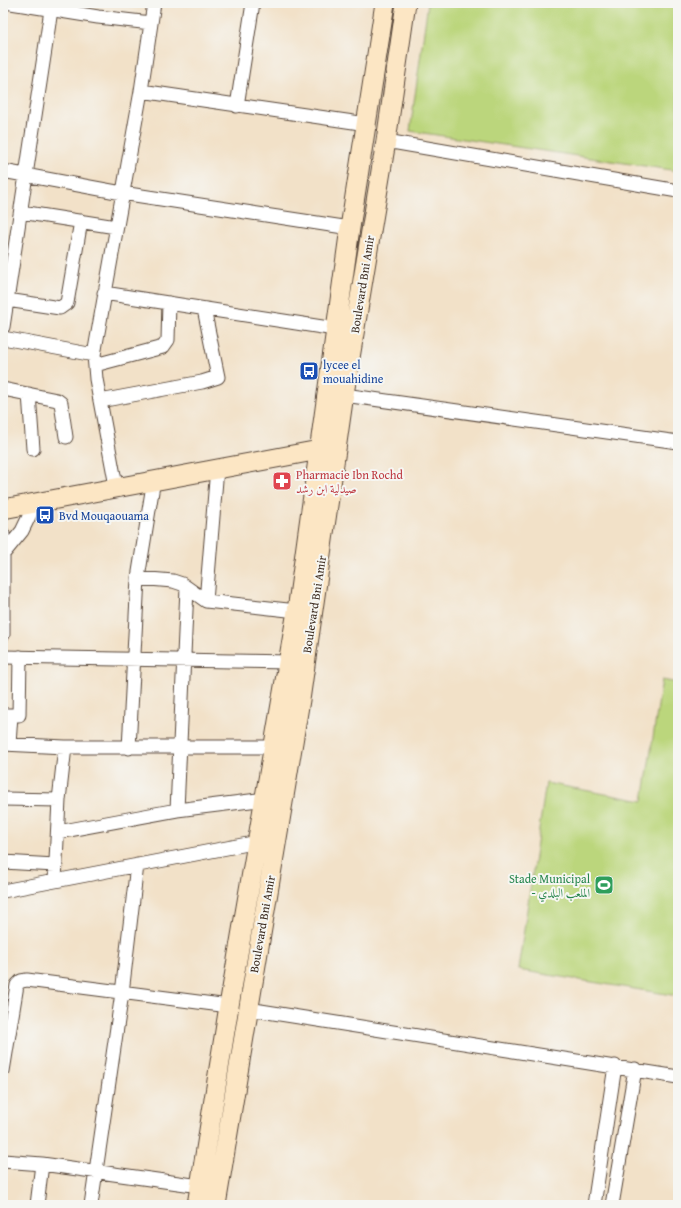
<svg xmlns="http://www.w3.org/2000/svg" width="681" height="1208" viewBox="0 0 681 1208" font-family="'Gentium Book Plus',Amiri,serif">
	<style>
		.green { fill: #bbd67b; stroke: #7b804c }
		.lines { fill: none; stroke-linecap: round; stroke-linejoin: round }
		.street-casing { stroke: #564538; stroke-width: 15 }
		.secondary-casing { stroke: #564538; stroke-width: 21 }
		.street { stroke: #fff; stroke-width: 13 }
		.secondary { stroke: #fce6c4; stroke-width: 19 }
		.labels { text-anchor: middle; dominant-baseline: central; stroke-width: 4; stroke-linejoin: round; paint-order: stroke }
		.street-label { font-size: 12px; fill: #3b2a1e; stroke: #f6f6f2 }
		.transit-label { font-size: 12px; fill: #164399; stroke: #f6f6f2; text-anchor: start }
		.health-label { font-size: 12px; fill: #be3a42; stroke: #f6f6f2; text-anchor: start }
		.leisure-label { font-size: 12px; fill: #27864d; stroke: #f6f6f2; text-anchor: end }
	</style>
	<rect width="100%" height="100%" fill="#f6f6f2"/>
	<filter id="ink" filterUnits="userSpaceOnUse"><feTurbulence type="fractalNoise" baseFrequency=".025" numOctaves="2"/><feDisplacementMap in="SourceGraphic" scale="8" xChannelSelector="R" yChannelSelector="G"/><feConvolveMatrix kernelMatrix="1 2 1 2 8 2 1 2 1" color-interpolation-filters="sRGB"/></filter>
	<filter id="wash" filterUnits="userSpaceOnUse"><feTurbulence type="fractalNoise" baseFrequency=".012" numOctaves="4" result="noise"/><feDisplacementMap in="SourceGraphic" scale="16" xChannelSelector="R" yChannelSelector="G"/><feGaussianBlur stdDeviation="0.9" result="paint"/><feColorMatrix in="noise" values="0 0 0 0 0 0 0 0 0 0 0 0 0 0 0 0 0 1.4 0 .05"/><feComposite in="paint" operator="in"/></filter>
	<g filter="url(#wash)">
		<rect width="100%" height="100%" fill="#f2e1c8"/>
		<path class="green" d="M 428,3 L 678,3 L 678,171 L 410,131 Z
			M 662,680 L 678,683 L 678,996 L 518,970 L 546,783 L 643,801 Z"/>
	</g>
	<g filter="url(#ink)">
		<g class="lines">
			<g class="street-casing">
				<path id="street" d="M 11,3 L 98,17 L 151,23
					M 141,91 L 367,124
					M 237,106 L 253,3
					M 386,141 L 678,191
					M 3,171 L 122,193 L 350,228
					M 21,212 L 116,227
					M 104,293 L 335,329
					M 7,300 L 60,308 L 67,303 L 81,221
					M 3,327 L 51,10
					M 3,338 L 94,355
					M 95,365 L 163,347 L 168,340 L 169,303
					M 3,389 L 57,400 L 61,403 L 66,437
					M 29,394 L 33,449
					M 337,394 L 678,442
					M 100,401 L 202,382 L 218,377 L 204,309
					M 116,486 L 96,379 L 94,355 L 141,91 L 154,3
					M 3,534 L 3,635
					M 4,553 L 22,531 L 36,502
					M 138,578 L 173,581 L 182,584 L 206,601 L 297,611
					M 206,601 L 217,468
					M 3,657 L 288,662
					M 3,715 L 19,715 L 20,657
					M 3,744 L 65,747 L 274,747
					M 9,744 L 11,715
					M 129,748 L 138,578 L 154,479
					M 3,799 L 59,800
					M 177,810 L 187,588
					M 58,832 L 177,810 L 266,799
					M 3,862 L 55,865
					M 55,881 L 59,800 L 65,747
					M 3,891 L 258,842 L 265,843
					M 248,1009 L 678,1077
					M 3,1071 L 17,985 L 21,981 L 27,980 L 229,1006
					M 3,1161 L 42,1164 L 200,1186
					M 37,1205 L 42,1164
					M 91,1205 L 122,993 L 137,865
					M 594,1205 L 615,1066
					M 612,1205 L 635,1069"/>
			</g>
			<g class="secondary-casing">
				<path id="secondary" d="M 3,509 L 319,450 L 330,450
					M 197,1205 L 229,1006 L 297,611 L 350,228 L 385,3
					M 216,1205 L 300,700 L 344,394 L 386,141 L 406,3"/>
			</g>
			<use href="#street" class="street"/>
			<use href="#secondary" class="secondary"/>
		</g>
	</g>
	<defs>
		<g id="bus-square" transform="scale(1)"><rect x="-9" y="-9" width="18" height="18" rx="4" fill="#1a4fb4" stroke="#f6f6f2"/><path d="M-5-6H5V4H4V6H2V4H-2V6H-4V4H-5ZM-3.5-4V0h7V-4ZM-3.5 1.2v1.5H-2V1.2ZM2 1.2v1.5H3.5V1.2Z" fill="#fff"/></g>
		<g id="pharmacy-square" transform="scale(1)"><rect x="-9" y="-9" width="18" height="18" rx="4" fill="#e0444e" stroke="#f6f6f2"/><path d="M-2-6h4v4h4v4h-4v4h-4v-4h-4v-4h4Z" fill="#fff"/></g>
		<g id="stadium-square" transform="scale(1)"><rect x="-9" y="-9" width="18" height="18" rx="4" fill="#2e9e5b" stroke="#f6f6f2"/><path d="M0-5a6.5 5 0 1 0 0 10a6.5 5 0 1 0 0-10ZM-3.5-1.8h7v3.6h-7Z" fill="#fff"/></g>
	</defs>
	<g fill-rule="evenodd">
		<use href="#bus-square" x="309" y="371"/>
		<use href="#pharmacy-square" x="282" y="481"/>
		<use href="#bus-square" x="45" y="515"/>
		<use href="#stadium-square" x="604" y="885"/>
	</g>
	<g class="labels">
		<g class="street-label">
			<text transform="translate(362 284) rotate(-81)">Boulevard Bni Amir</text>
			<text transform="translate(314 604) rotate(-81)">Boulevard Bni Amir</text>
			<text transform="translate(262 924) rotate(-80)">Boulevard Bni Amir</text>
		</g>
		<g class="transit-label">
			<text x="323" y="364">lycee el<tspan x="323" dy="14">mouahidine</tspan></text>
			<text x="59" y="515">Bvd Mouqaouama</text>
		</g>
		<g class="health-label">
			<text x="296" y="474">Pharmacie Ibn Rochd<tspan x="296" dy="14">صيدلية ابن رشد</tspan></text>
		</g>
		<g class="leisure-label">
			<text x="590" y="878">Stade Municipal<tspan x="590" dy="14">- الملعب البلدي</tspan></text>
		</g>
	</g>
	<rect width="681" height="1208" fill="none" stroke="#f6f6f2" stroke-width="16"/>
</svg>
